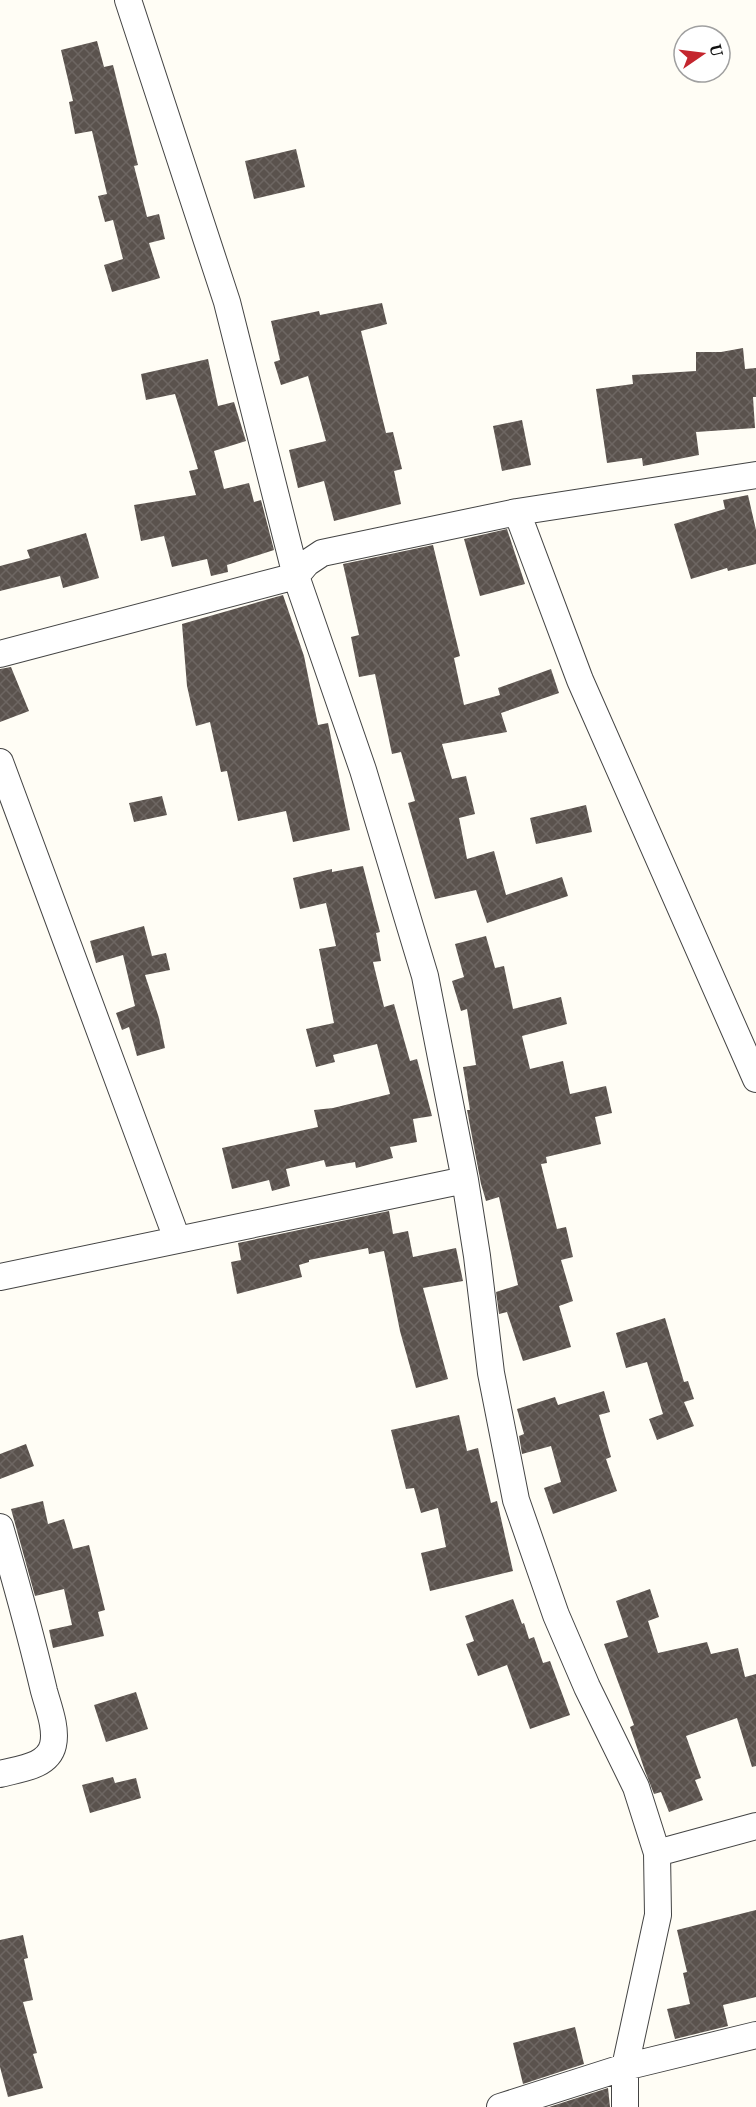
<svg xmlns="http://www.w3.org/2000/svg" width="756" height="2107" viewBox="0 0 756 2107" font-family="'Noto Serif',serif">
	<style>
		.building { fill: url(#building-cross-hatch) }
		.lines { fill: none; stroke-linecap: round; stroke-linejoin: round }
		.minor-casing { stroke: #444; stroke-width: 28 }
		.minor { stroke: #fff; stroke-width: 26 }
	</style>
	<defs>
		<pattern id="building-cross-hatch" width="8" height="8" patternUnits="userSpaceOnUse" patternTransform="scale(1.5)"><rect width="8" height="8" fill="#5a524d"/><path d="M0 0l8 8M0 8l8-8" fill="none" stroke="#6d6662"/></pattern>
	</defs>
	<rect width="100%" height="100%" fill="#fffdf5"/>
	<path class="building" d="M 97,41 L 104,67 L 113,65 L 138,165 L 134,166 L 147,217 L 159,214 L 165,239 L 149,243 L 160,278 L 112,292 L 104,265 L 123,259 L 113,220 L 105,222 L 98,196 L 107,194 L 92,131 L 75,134 L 69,102 L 73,101 L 61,50 Z
		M 296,149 L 305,187 L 254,199 L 245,161 Z
		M 382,303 L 387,324 L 361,331 L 386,433 L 393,432 L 402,469 L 394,471 L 401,504 L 334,521 L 324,481 L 298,488 L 289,450 L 326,441 L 308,376 L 281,385 L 274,362 L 280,360 L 271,321 L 319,311 L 320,315 Z
		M 743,348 L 745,369 L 756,368 L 756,397 L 753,397 L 755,428 L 696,432 L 699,455 L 643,466 L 642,458 L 607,463 L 596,389 L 633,384 L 632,375 L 696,371 L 696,352 L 721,352 Z
		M 208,359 L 218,406 L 234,402 L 246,441 L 214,451 L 224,489 L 249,483 L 254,502 L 261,500 L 274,550 L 227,565 L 228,572 L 211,576 L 207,559 L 172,567 L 164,536 L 141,541 L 134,505 L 196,495 L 189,471 L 198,469 L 175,394 L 146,400 L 141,374 Z
		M 522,420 L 531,465 L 502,471 L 493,426 Z
		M 748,495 L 756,530 L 756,564 L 728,571 L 727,568 L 691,579 L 674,524 L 725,509 L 723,500 Z
		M 507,529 L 525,584 L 480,596 L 464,539 Z
		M 86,533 L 99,578 L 63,588 L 60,576 L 0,591 L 0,566 L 30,558 L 27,550 Z
		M 433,545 L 460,656 L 454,658 L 464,705 L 500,695 L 498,688 L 551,669 L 559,693 L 501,713 L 507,732 L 442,744 L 452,779 L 466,776 L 475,814 L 459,818 L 467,859 L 494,851 L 506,895 L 562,877 L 568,896 L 487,923 L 476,890 L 435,899 L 408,803 L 415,801 L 401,752 L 392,754 L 375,674 L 359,677 L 351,637 L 359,635 L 343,564 Z
		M 283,595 L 304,656 L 318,725 L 328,723 L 350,830 L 293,842 L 286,811 L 238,821 L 227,771 L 221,772 L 210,722 L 196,726 L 187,686 L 182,624 Z
		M 11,667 L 29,711 L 0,722 L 0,669 Z
		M 162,796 L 167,815 L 134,822 L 129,803 Z
		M 586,805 L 592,832 L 536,844 L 530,818 Z
		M 363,866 L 380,932 L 376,933 L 381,961 L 373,962 L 384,1007 L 394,1004 L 410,1061 L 417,1059 L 432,1116 L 413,1119 L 417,1142 L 390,1147 L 393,1158 L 356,1168 L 355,1162 L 326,1167 L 324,1160 L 286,1169 L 290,1186 L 272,1191 L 269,1180 L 232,1189 L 222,1148 L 318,1127 L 314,1110 L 333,1108 L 390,1094 L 377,1044 L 333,1055 L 335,1062 L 316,1067 L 306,1029 L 334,1023 L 319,949 L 336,946 L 326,903 L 300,909 L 293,878 L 332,869 L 332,872 Z
		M 144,926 L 152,956 L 166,953 L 170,970 L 145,975 L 159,1018 L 165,1048 L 137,1056 L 129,1027 L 122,1030 L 116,1013 L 135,1006 L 123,955 L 96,963 L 90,941 Z
		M 486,936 L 495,968 L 504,966 L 513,1009 L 561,997 L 567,1024 L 522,1036 L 530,1069 L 563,1061 L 570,1094 L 606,1086 L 612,1113 L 595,1117 L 601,1144 L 546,1157 L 547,1163 L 541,1164 L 557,1229 L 566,1227 L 573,1257 L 561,1260 L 573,1301 L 559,1306 L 571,1347 L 523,1361 L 507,1312 L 499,1314 L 496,1292 L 518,1285 L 499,1197 L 486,1201 L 481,1184 L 467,1110 L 470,1110 L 463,1067 L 476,1065 L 467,1009 L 461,1011 L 452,981 L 464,977 L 455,944 Z
		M 389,1211 L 393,1234 L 408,1231 L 413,1257 L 456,1248 L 463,1281 L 423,1288 L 448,1379 L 416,1388 L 400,1331 L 384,1251 L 369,1254 L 368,1248 L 309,1260 L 309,1262 L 299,1265 L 302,1277 L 237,1294 L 231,1262 L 241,1260 L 238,1243 Z
		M 665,1318 L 684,1382 L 688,1381 L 694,1399 L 684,1402 L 694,1426 L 657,1440 L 649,1419 L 663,1414 L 647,1362 L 626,1368 L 616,1333 Z
		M 604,1391 L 610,1412 L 599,1415 L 611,1457 L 606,1459 L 617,1491 L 553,1514 L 544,1488 L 561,1482 L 551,1446 L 522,1454 L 519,1436 L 524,1434 L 517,1409 L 555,1397 L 558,1405 Z
		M 459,1415 L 467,1451 L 478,1448 L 491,1503 L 497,1501 L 513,1571 L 430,1591 L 421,1553 L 446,1547 L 438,1508 L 421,1513 L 414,1488 L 406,1489 L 391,1430 Z
		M 26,1444 L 34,1466 L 0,1479 L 0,1454 Z
		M 43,1501 L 48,1524 L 64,1519 L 73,1549 L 89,1545 L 105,1610 L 98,1612 L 104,1636 L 53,1648 L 49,1630 L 72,1625 L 64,1589 L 35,1596 L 11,1509 Z
		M 650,1589 L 659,1617 L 648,1621 L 658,1653 L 707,1642 L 711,1654 L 738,1648 L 745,1677 L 756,1674 L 756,1766 L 752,1767 L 737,1718 L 686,1736 L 701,1778 L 695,1780 L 703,1800 L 669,1812 L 661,1792 L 654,1794 L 645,1771 L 630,1727 L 634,1725 L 604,1644 L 628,1637 L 616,1601 Z
		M 513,1599 L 522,1624 L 524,1623 L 529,1639 L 534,1637 L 543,1663 L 550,1661 L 570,1715 L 530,1729 L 507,1665 L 478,1676 L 466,1644 L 474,1641 L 465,1616 Z
		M 136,1692 L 148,1729 L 106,1742 L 94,1705 Z
		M 113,1777 L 115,1783 L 136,1778 L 141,1798 L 90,1813 L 82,1785 Z
		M 756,1910 L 756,1997 L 723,2005 L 728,2026 L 675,2039 L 667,2009 L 690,2004 L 683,1973 L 687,1972 L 677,1930 Z
		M 23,1935 L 28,1958 L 24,1959 L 33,2000 L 23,2002 L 37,2053 L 33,2054 L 43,2088 L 8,2097 L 0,2067 L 0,1940 Z
		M 575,2027 L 584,2064 L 523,2084 L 513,2043 Z
		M 608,2088 L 610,2107 L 549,2107 Z"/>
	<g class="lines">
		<g class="minor-casing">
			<path id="minor" d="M 128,0 L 227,302 L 296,576 L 363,770 L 425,976 L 465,1180 L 477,1256 L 491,1373 L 516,1500 L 556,1615 L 587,1687 L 636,1787 L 657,1853 L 658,1915 L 625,2067 L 625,2107
				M 517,512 L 580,680 L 756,1079
				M 0,654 L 296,576 L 307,563 L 322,553 L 517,512 L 756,475
				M 0,762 L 177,1239
				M 0,1277 L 465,1180
				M 0,1527 C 16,1582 31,1636 44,1691 C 48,1706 57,1728 53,1745 C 48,1767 18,1769 0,1774
				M 657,1853 L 756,1826
				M 500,2107 L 625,2067 L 756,2035"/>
		</g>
		<use href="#minor" class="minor"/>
	</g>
	<g transform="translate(702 54) rotate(76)"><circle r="28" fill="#ffffff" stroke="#a0a0a0" stroke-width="1.5"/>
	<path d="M0-4.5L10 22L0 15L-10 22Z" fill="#c4262e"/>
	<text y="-9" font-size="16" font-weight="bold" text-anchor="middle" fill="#111111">U</text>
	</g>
</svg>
